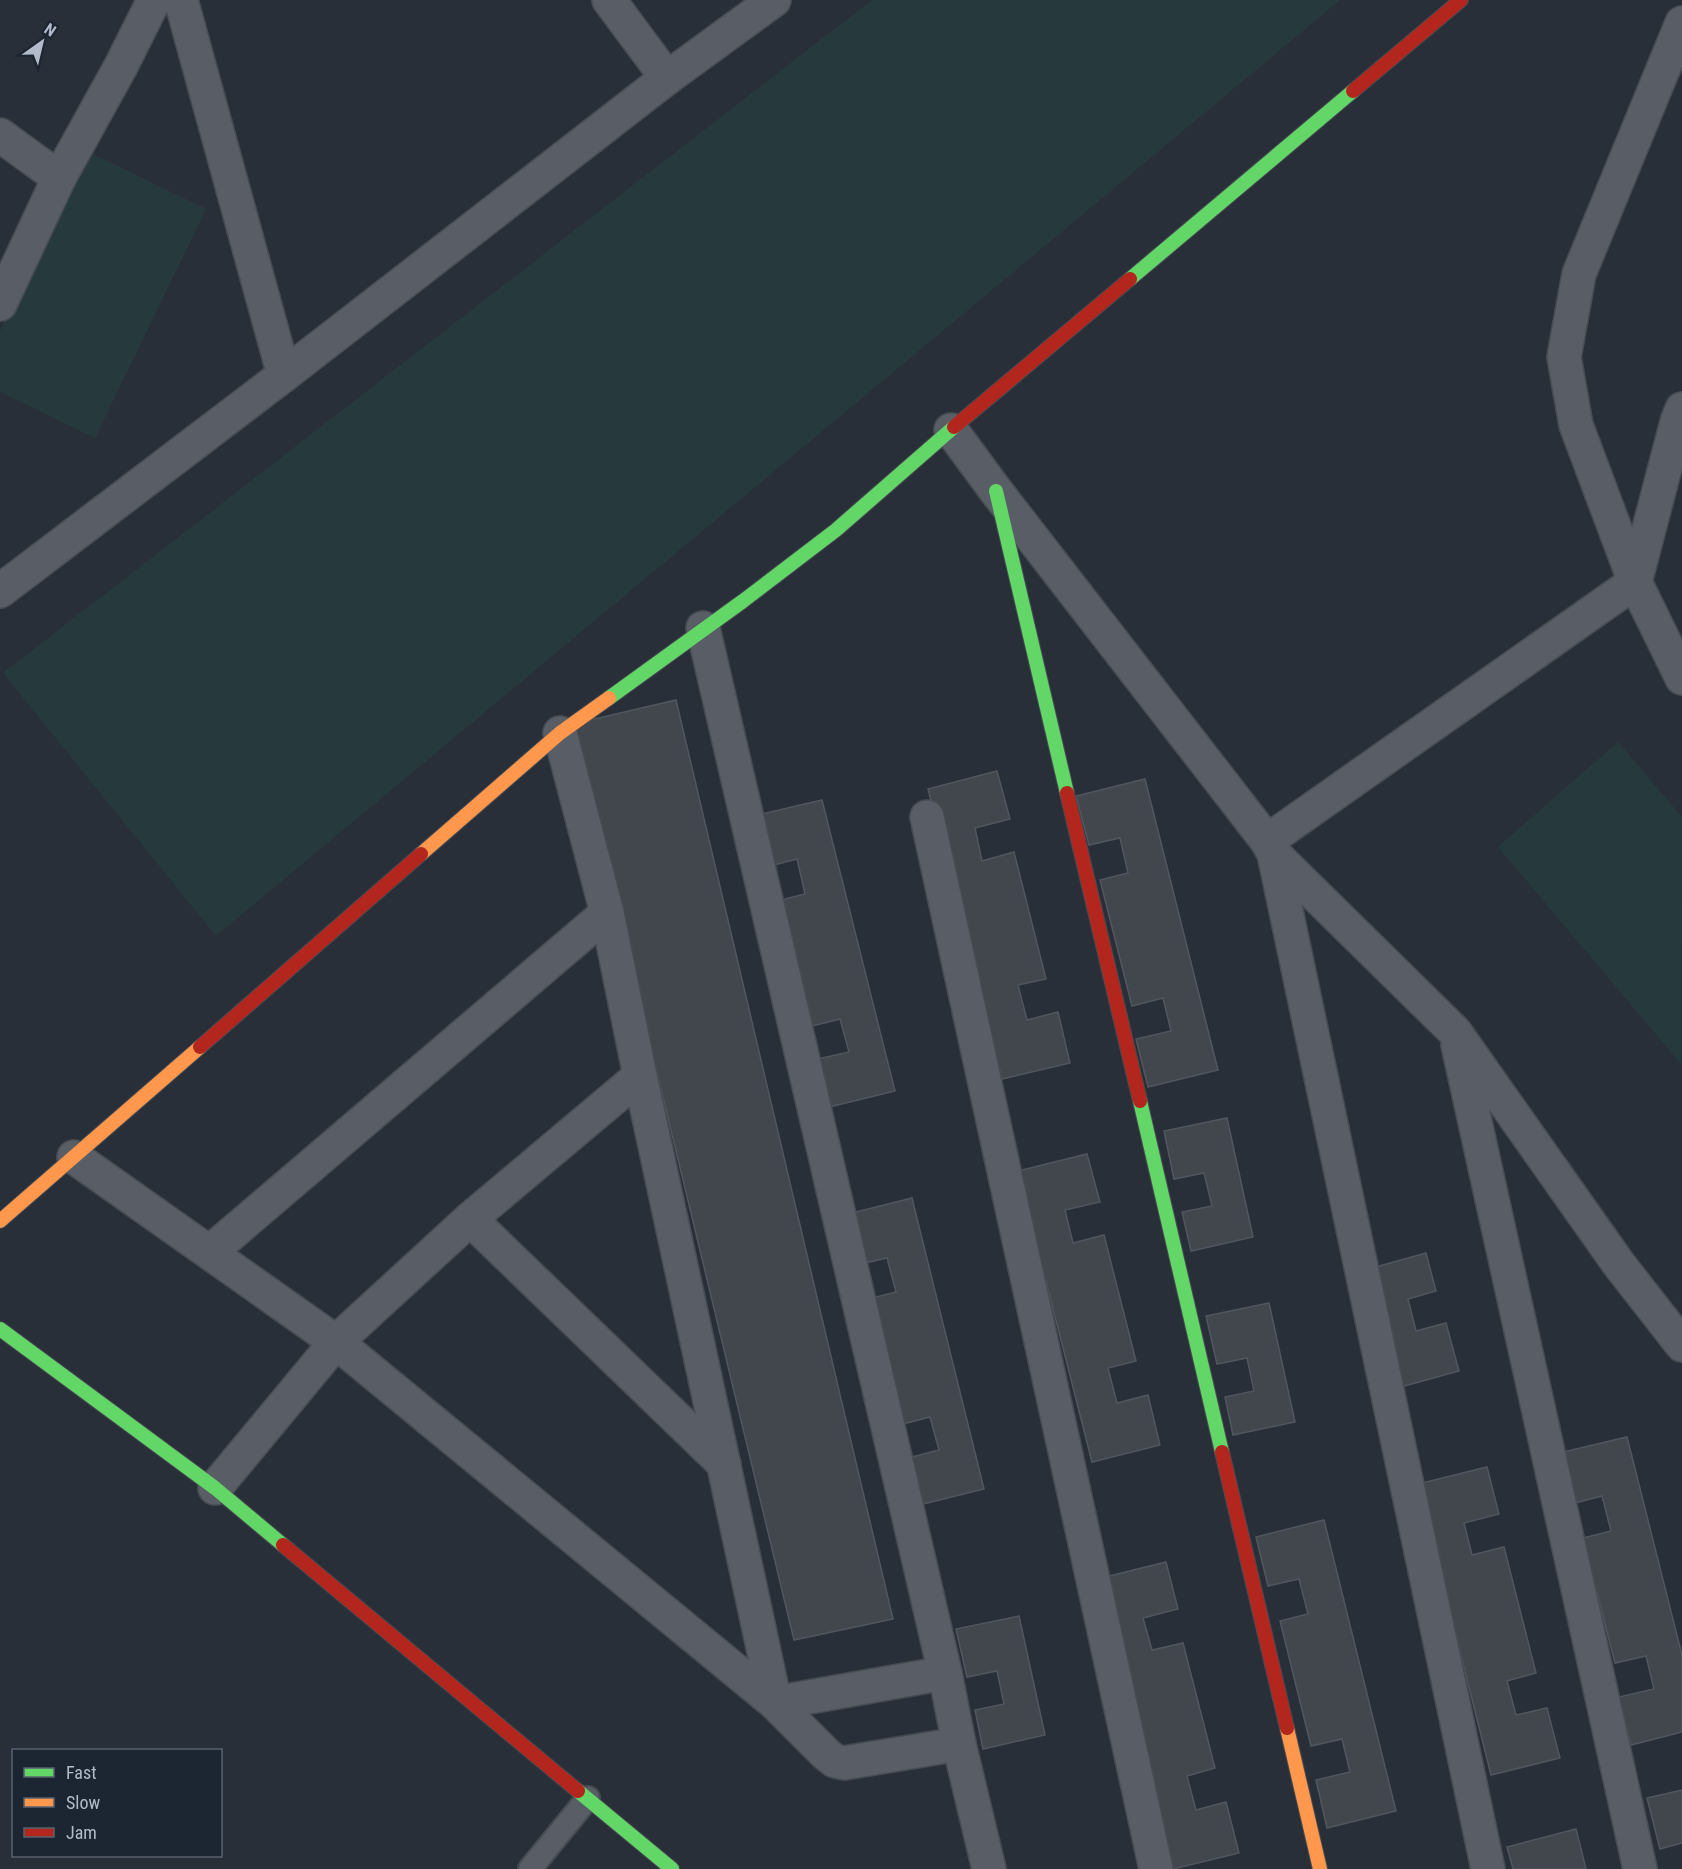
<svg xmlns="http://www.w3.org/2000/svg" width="1682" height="1869" viewBox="0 0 1682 1869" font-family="'Roboto Condensed',sans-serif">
	<rect width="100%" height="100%" fill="#292f38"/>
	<!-- green -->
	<g fill="#263a3e">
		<polygon points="872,0 1340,0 216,936 3,673"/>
		<polygon points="91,153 206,209 95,438 0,392 0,331"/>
		<polygon points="1618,742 1682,817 1681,1064 1498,847"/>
	</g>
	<!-- building -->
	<g fill="#42474e" stroke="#51565f" stroke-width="1.5">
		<polygon points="676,700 893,1619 794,1640 573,724"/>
		<polygon points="997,771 1010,819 975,828 982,861 1014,852 1046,979 1018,985 1027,1020 1058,1012 1070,1063 1002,1079 928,789"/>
		<polygon points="1145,779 1218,1070 1148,1087 1136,1039 1171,1031 1163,998 1132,1006 1100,880 1128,873 1120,838 1089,845 1076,796"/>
		<polygon points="822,800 895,1091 825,1108 813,1060 849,1052 840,1019 808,1027 777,901 805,894 797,859 766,867 753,816"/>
		<polygon points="1227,1118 1253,1237 1191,1251 1182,1212 1212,1206 1204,1173 1174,1179 1164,1131"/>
		<polygon points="1087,1154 1100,1202 1065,1210 1073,1243 1104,1235 1136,1361 1108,1368 1117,1403 1148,1395 1160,1445 1092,1462 1018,1171"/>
		<polygon points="912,1198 984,1489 915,1506 904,1459 939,1450 930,1417 899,1425 868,1299 896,1292 887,1258 856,1265 844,1215"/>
		<polygon points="1426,1253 1436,1291 1408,1299 1416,1331 1446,1323 1459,1371 1397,1388 1365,1270"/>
		<polygon points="1269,1303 1295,1422 1233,1435 1225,1397 1254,1391 1247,1358 1217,1364 1206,1316"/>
		<polygon points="1627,1437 1682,1655 1682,1732 1631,1745 1619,1697 1654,1689 1646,1656 1615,1663 1583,1538 1611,1531 1602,1496 1571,1504 1559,1453"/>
		<polygon points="1487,1467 1499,1514 1464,1523 1472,1555 1504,1547 1536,1673 1507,1681 1516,1715 1547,1708 1560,1758 1491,1775 1418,1484"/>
		<polygon points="1324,1520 1396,1811 1327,1828 1316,1780 1350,1772 1342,1739 1311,1746 1280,1621 1308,1614 1299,1579 1268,1586 1256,1537"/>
		<polygon points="1166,1562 1178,1609 1143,1618 1152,1650 1183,1643 1215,1768 1187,1776 1196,1810 1226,1802 1239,1853 1173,1869 1170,1869 1097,1579"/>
		<polygon points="1019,1616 1045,1735 983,1749 975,1710 1004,1704 997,1671 967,1677 956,1629"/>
		<polygon points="1682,1790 1682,1843 1660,1849 1647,1798"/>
		<polygon points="1576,1829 1586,1869 1513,1869 1507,1847"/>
	</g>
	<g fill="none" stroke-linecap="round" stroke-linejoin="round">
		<!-- lane casing -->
		<g stroke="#474b52" stroke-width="26">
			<polyline id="lane" points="530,1869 588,1798"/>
		</g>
		<!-- street casing -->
		<g stroke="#474b52" stroke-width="36">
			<g id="street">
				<polyline points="181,0 284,375"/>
				<polyline points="609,0 667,78"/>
				<polyline points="1682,23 1579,274 1564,357 1576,425 1635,582 1682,678"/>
				<polyline points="0,135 59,178"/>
				<polyline points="0,304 59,178 121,66 154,0"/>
				<polyline points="951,430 996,491 1267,841 1274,854 1455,1032 1618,1263 1682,1345"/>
				<polyline points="0,591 284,375 667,78 774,0"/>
				<polyline points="703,628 945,1673 959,1744 989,1869"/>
				<polyline points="560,733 607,913 640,1076 775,1703 826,1754 835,1761 844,1763 959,1744"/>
				<polyline points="927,817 1156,1869"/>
				<polyline points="1267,841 1635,582 1677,422 1682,409"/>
				<polyline points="1274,854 1488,1869"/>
				<polyline points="1458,1045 1640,1869"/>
				<polyline points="74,1157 336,1342 775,1703 945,1673"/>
				<polyline points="470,1219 724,1464"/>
				<polyline points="210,1252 607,913"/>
				<polyline points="215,1488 336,1342 470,1219 640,1076"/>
			</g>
		</g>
		<!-- fast casing -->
		<g stroke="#474b52" stroke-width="16">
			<g id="fast">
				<polyline points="1130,279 1353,91"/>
				<polyline points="996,491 1067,793"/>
				<polyline points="609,698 743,601 836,530 954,427"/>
				<polyline points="1140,1101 1222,1452"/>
				<polyline points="0,1329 215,1488 283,1545"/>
				<polyline points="578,1791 672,1869"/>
			</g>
		</g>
		<!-- slow casing -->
		<g stroke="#474b52" stroke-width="16">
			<g id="slow">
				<polyline points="421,854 560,733 609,698"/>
				<polyline points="0,1221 200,1047"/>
				<polyline points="1287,1728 1320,1869"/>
			</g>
		</g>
		<!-- jam casing -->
		<g stroke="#474b52" stroke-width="16">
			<g id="jam">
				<polyline points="1353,91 1461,0"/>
				<polyline points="954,427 1130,279"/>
				<polyline points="1067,793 1140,1101"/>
				<polyline points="200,1047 421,854"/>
				<polyline points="1222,1452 1287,1728"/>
				<polyline points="283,1545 578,1791"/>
			</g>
		</g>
		<!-- lane -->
		<use href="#lane" stroke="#595e66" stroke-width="22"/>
		<!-- street -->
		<use href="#street" stroke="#595e66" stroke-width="33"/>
		<!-- fast -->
		<use href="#fast" stroke="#63d668" stroke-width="14"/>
		<!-- slow -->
		<use href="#slow" stroke="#ff974d" stroke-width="14"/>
		<!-- jam -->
		<use href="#jam" stroke="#b3261e" stroke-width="14"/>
	</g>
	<!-- legend -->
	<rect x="12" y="1749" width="210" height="108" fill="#1c2532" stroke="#58616e" stroke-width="1.5"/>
	<rect x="24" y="1768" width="30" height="9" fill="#63d668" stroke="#58616e" stroke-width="1.5"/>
	<text x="66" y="1779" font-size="18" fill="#b2bbc9">Fast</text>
	<rect x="24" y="1798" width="30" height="9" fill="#ff974d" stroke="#58616e" stroke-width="1.5"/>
	<text x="66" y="1809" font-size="18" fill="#b2bbc9">Slow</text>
	<rect x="24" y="1828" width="30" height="9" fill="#b3261e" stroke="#58616e" stroke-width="1.5"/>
	<text x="66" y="1839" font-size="18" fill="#b2bbc9">Jam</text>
	<!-- north arrow -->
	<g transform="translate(42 42) rotate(34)" stroke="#1c2532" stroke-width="4.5" paint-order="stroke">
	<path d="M0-4.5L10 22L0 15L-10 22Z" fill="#b2bbc9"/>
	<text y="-9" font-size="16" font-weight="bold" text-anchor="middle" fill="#b2bbc9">N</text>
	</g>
</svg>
